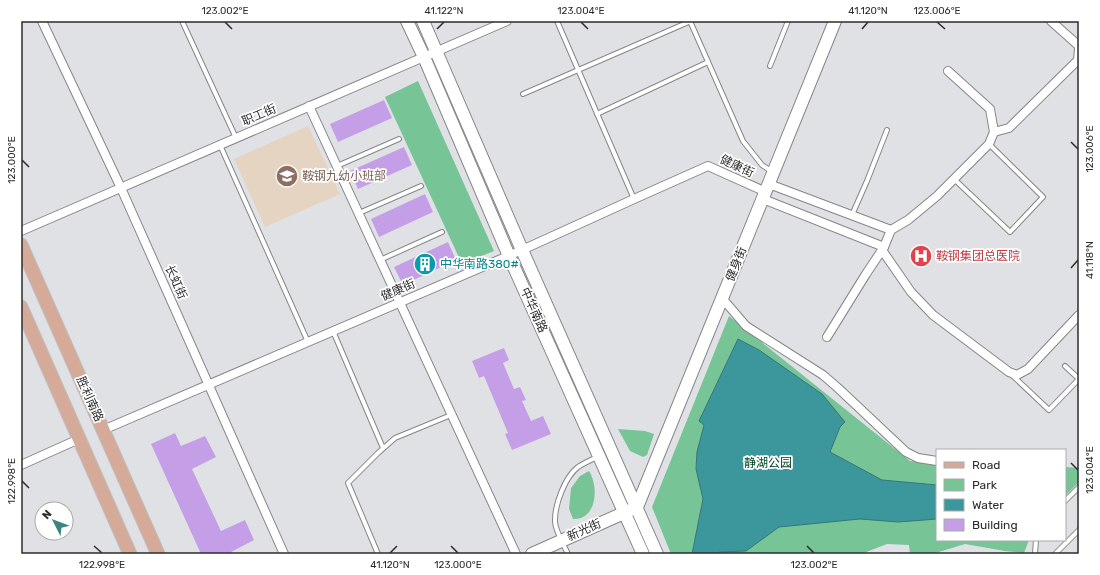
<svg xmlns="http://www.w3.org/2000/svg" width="1100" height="575" viewBox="0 0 1100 575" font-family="Rubik,'Noto Sans SC',sans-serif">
	<rect width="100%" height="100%" fill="#e0e1e4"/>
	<!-- education -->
	<polygon fill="#e6d4c3" points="308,126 340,194 265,227 234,159"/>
	<!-- green -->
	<g fill="#77c496">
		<polygon points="418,81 494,251 462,264 385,97"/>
		<polygon points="729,316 910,461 937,464 937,540 1029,540 1024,553 1005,551 965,544 932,554 910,554 909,545 887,544 861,554 671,554 652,507"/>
		<polygon points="618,429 645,431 654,434 647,455 643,457 630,451"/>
		<polygon points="1065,467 1079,468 1079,482 1065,496"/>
		<path d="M589 471C599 487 597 520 573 519L569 509 571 488 580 476Z"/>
	</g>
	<!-- water -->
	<polygon fill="#3b979b" stroke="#36777a" points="738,339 759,350 822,394 845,422 840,427 830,452 882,480 937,485 937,519 898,522 860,519 779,527 746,551 719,552 717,554 692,554 703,499 696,469 697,452 704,425 699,421"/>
	<!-- building -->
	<g fill="#c49fe7">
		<polygon points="384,100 392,118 338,142 330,124"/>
		<polygon points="404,147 412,165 358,189 350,171"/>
		<polygon points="425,194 433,212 379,237 371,219"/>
		<polygon points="448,242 456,260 403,285 394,267"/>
		<polygon points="504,348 509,360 503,363 514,389 520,387 526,400 522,401 531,421 543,416 551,434 512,450 505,434 508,433 484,376 479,378 472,361"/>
		<polygon points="175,433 181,446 205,436 216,457 192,469 221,531 245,520 254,540 231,552 232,554 201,554 151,444"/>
	</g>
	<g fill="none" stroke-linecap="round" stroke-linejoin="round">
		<!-- lane casing -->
		<g stroke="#858689" stroke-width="6">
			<g id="lane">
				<polyline points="182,21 236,138"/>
				<polyline points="557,21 634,199"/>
				<polyline points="690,21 743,141 762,165 771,171"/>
				<polyline points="770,66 788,21"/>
				<polyline points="523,94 691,21"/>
				<polyline points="597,114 708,62"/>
				<polyline points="220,145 308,342"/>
				<polyline points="337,166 399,139"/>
				<polyline points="954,179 1010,232 1043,197 989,144"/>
				<polyline points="359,213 421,186"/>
				<polyline points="852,215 867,181 887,130"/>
				<polyline points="380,260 442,232"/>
				<polyline points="333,331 383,448"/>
				<polyline points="1065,366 1079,379"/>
				<polyline points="1012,375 1049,410 1079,379"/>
				<polyline points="1065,501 1079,487"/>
				<polyline points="378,554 348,483 378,453 395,438 451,415"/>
				<path d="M568 554C564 545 554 529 555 520 555 504 565 477 578 467 584 463 591 460 597 457"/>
				<polyline points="1035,554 1036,540"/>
				<polyline points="1055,554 1079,530"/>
			</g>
		</g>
		<!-- street casing -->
		<g stroke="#858689" stroke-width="10">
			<g id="street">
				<polyline points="42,21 121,188 284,554"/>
				<polyline points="1051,21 1079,46"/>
				<polyline points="309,106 516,554"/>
				<polyline points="994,132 1009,128 1078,60 1079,49"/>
				<polyline points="769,184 891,230"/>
				<polyline points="763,199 884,247"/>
				<polyline points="21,231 507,21"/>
				<polyline points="882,250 911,292 933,315 1009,372 1017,375 1028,369 1079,315"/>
				<polyline points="722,298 746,326 823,375 838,388 906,452 918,458 937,461"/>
				<polyline points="827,337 866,274 884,247 891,230 908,220 937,196 989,144 994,132 990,109 948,71"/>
				<polyline points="103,430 522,250 634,199 708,166 766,192"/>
				<polyline points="21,465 79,439"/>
			</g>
		</g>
		<!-- secondary casing -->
		<g stroke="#858689" stroke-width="14">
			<g id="secondary">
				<polyline points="407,21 424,57 509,256 643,554"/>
				<polyline points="423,21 522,250 657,554"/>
				<polyline points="532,554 637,507 835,21"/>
			</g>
		</g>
		<!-- primary casing -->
		<g stroke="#bfc0c0" stroke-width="15">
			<g id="primary">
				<polyline points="21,245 158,554"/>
				<polyline points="21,307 130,554"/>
			</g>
		</g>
		<!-- lane -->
		<use href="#lane" stroke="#fff" stroke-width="4"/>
		<!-- street -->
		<use href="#street" stroke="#fff" stroke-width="8"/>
		<!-- secondary -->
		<use href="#secondary" stroke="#fff" stroke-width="12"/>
		<!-- primary -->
		<use href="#primary" stroke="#d5aa98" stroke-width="13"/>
	</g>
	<!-- ticks -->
	<path fill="none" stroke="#2b2c2d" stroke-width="1.5" d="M225 22 232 29M581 22 588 29M937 22 945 29M437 29 444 22M862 29 868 22M1071 142 1078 149M22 160 29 167M1071 268 1078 260M1071 463 1078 470M22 481 29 488M94 546 102 553M451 546 458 553M807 546 814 553M390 553 397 546"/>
	<!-- icons -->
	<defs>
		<g id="school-disc" transform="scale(1.15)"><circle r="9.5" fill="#8d6e63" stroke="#fff"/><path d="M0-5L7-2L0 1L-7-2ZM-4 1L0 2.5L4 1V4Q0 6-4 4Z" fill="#fff"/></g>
		<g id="hospital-disc" transform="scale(1.15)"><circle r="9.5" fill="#e0444e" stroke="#fff"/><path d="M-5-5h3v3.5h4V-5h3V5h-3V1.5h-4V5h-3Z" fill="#fff"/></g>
		<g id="building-disc" transform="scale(1.15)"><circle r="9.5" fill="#0f9aa8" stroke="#fff"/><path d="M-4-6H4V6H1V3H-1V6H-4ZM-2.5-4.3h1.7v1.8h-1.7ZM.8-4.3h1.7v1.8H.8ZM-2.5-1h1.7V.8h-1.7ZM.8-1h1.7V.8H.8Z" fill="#fff"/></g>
	</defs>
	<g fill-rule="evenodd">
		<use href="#school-disc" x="287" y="176"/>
		<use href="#hospital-disc" x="921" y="256"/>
		<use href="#building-disc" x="425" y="264"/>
	</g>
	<g text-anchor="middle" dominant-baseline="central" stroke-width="3.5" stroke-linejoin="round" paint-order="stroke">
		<!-- street labels -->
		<g font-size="12" fill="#2b2c2d" stroke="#fff">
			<text transform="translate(259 115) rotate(-23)">职工街</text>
			<text transform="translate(737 166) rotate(25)">健康街</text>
			<text transform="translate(736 264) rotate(-68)">健身街</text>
			<text transform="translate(176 282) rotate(66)">长虹街</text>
			<text transform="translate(398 290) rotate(-23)">健康街</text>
			<text transform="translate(534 310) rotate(66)">中华南路</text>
			<text transform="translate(90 399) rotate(66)">胜利南路</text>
			<text transform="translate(584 530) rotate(-24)">新光街</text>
		</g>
		<!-- education labels -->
		<g font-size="12" fill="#785e54" stroke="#fff" text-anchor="start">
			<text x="302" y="176">鞍钢九幼小班部</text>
		</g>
		<!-- health labels -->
		<g font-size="12" fill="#be3a42" stroke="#fff" text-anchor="start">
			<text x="936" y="256">鞍钢集团总医院</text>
		</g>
		<!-- culture labels -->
		<g font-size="12" fill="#0d838f" stroke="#fff" text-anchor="start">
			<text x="440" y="264">中华南路380#</text>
		</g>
		<!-- park labels -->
		<g font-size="12" fill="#004325" stroke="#fff">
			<text x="768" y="463">静湖公园</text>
		</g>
	</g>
	<!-- border -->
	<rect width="1100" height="575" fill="none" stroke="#ffffff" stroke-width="44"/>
	<!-- legend -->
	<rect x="936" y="449" width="130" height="92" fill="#ffffff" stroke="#aaabab"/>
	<rect x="944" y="462" width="20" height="6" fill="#d5aa98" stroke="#aaabab"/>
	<text x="972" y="469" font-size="12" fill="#2b2c2d">Road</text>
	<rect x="944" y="479" width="20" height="12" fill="#77c496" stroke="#aaabab"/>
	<text x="972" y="489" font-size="12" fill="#2b2c2d">Park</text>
	<rect x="944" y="499" width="20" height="12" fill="#3b979b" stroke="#aaabab"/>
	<text x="972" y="509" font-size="12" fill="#2b2c2d">Water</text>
	<rect x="944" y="519" width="20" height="12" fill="#c49fe7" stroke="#aaabab"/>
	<text x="972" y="529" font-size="12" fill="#2b2c2d">Building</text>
	<!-- north arrow -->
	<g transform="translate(54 521) rotate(312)"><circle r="19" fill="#ffffff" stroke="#aaabab"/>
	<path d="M0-3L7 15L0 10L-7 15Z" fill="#3c8484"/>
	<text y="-6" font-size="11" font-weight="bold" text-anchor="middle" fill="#2b2c2d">N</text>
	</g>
	<rect x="22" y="22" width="1056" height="531" fill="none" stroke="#2b2c2d" stroke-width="1.5"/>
	<g font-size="10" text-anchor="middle" fill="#2b2c2d">
		<text x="225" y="14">123.002°E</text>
		<text x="444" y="14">41.122°N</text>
		<text x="581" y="14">123.004°E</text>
		<text x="868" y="14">41.120°N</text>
		<text x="937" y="14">123.006°E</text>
		<text transform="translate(1089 149) rotate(-90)" y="4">123.006°E</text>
		<text transform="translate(11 160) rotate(-90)" y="4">123.000°E</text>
		<text transform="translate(1089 260) rotate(-90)" y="4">41.118°N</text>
		<text transform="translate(1089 470) rotate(-90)" y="4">123.004°E</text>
		<text transform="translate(11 481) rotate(-90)" y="4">122.998°E</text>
		<text x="102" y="568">122.998°E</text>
		<text x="390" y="568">41.120°N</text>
		<text x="458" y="568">123.000°E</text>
		<text x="814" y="568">123.002°E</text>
	</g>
</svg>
